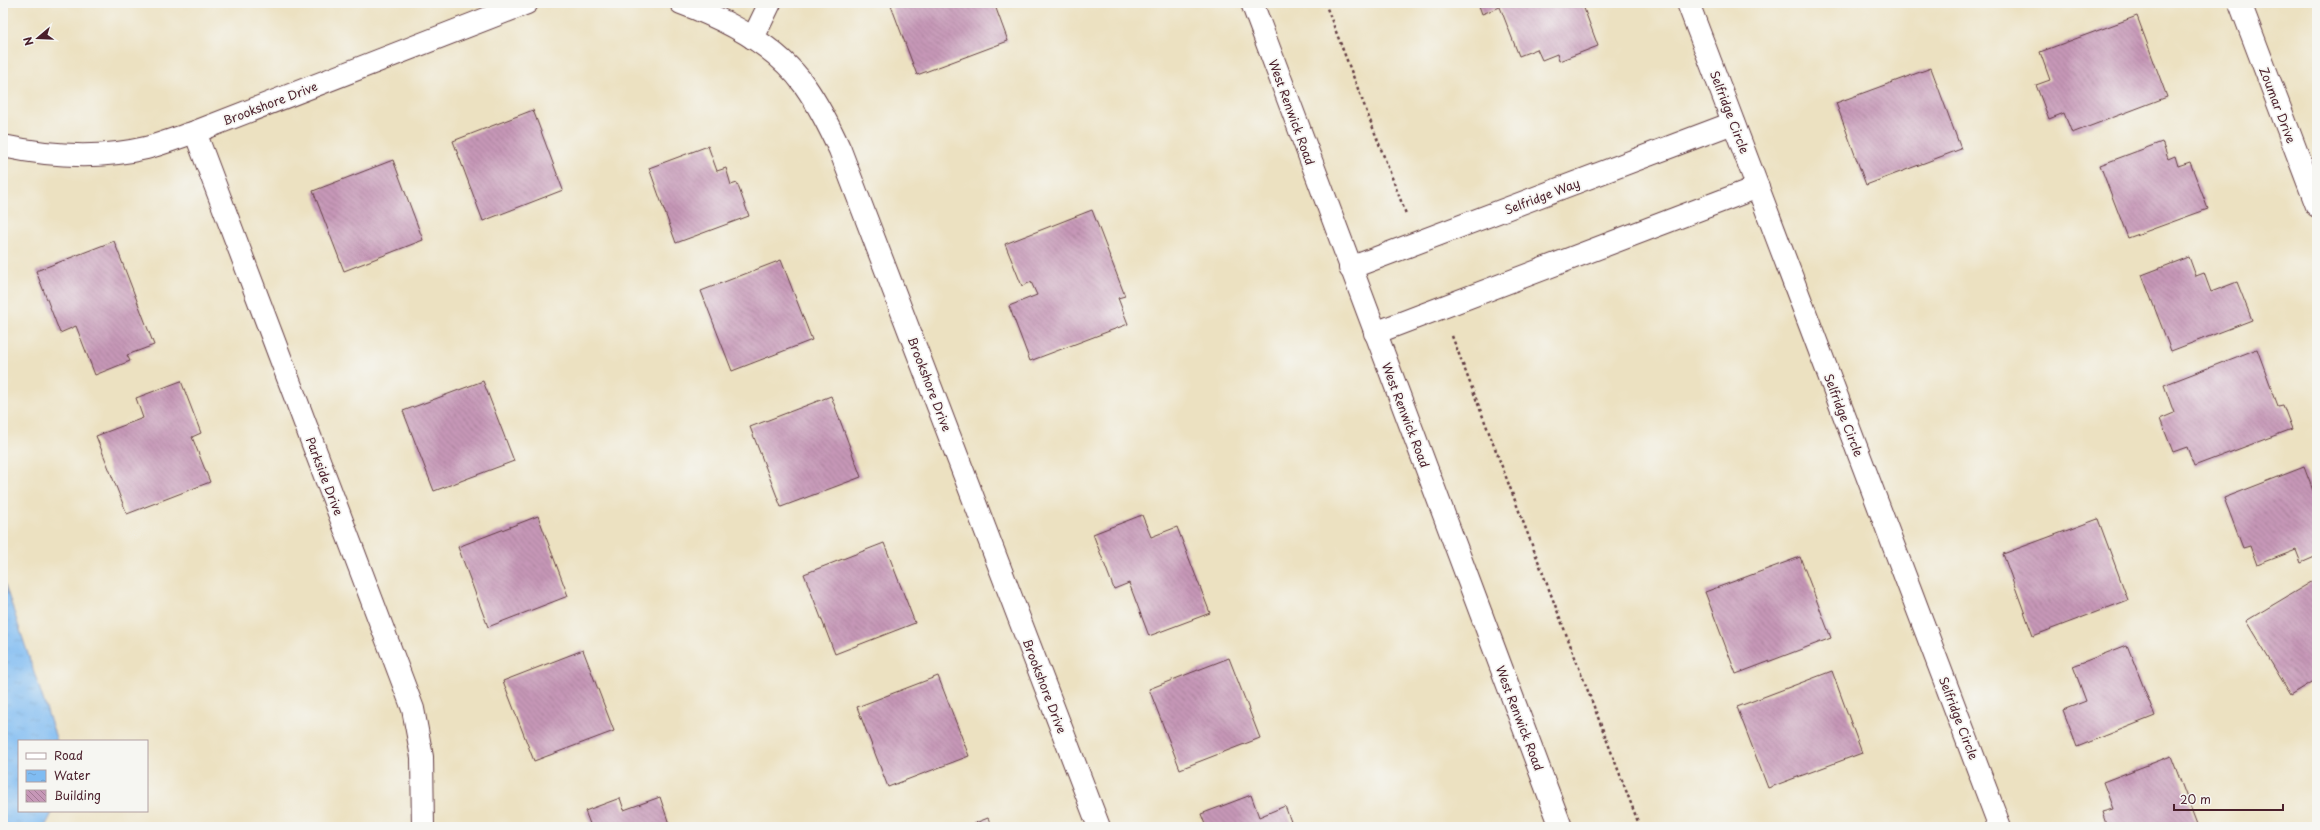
<svg xmlns="http://www.w3.org/2000/svg" width="2320" height="830" viewBox="0 0 2320 830" font-family="'Playpen Sans',sans-serif">
	<defs>
		<pattern id="water-ripples" width="26" height="14" patternUnits="userSpaceOnUse"><rect width="26" height="14" fill="#80bcf2"/><path d="M2 4q2-2 4 0t4 0M15 11q2-2 4 0t4 0" fill="none" stroke="#70a1d0"/></pattern>
		<pattern id="building-back-hatch" width="6" height="6" patternUnits="userSpaceOnUse"><rect width="6" height="6" fill="#c697b7"/><path d="M-1 5l2 2M0 0l6 6M5-1l2 2" fill="none" stroke="#a37b95"/></pattern>
	</defs>
	<rect width="100%" height="100%" fill="#f6f6f2"/>
	<filter id="ink" filterUnits="userSpaceOnUse"><feTurbulence type="fractalNoise" baseFrequency=".025" numOctaves="2"/><feDisplacementMap in="SourceGraphic" scale="8" xChannelSelector="R" yChannelSelector="G"/><feConvolveMatrix kernelMatrix="1 2 1 2 8 2 1 2 1" color-interpolation-filters="sRGB"/></filter>
	<filter id="wash" filterUnits="userSpaceOnUse"><feTurbulence type="fractalNoise" baseFrequency=".012" numOctaves="4" result="noise"/><feDisplacementMap in="SourceGraphic" scale="16" xChannelSelector="R" yChannelSelector="G"/><feGaussianBlur stdDeviation="0.9" result="paint"/><feColorMatrix in="noise" values="0 0 0 0 0 0 0 0 0 0 0 0 0 0 0 0 0 1.4 0 .05"/><feComposite in="paint" operator="in"/></filter>
	<g filter="url(#wash)">
		<rect width="100%" height="100%" fill="#ece1c1"/>
		<!-- water -->
		<polygon fill="url(#water-ripples)" stroke="#656e8e" points="3,579 57,741 19,741 19,811 53,811 45,827 3,827"/>
		<g id="blocks">
			<!-- building -->
			<g fill="url(#building-back-hatch)">
				<polygon points="890,3 994,3 1008,41 917,75"/>
				<polygon points="1478,3 1582,3 1598,46 1559,61 1557,54 1542,60 1537,49 1519,56 1500,7 1482,14"/>
				<polygon points="2137,16 2167,97 2072,133 2064,113 2049,119 2036,85 2050,80 2040,52"/>
				<polygon points="1931,68 1961,149 1866,185 1836,103"/>
				<polygon points="533,110 563,190 483,221 453,141"/>
				<polygon points="2162,142 2168,159 2175,156 2178,166 2190,162 2208,209 2128,238 2100,165"/>
				<polygon points="708,146 717,171 726,168 731,185 737,183 749,216 676,243 649,168"/>
				<polygon points="393,160 423,240 344,271 313,191"/>
				<polygon points="1092,210 1125,296 1118,298 1128,324 1030,361 1009,306 1037,295 1031,282 1022,286 1005,244"/>
				<polygon points="114,241 154,345 127,355 130,361 95,375 76,326 60,333 36,271"/>
				<polygon points="2189,257 2196,276 2204,273 2211,292 2237,282 2252,320 2171,351 2142,275"/>
				<polygon points="781,260 812,340 732,371 701,291"/>
				<polygon points="2257,349 2278,406 2283,405 2292,429 2194,466 2187,447 2173,452 2160,419 2174,413 2164,385"/>
				<polygon points="181,381 201,433 192,437 210,482 127,514 96,436 143,418 136,398"/>
				<polygon points="483,381 514,461 434,491 403,411"/>
				<polygon points="831,396 861,477 781,507 750,427"/>
				<polygon points="2304,467 2317,501 2317,556 2301,563 2296,550 2257,565 2250,546 2243,548 2224,498"/>
				<polygon points="1142,515 1151,537 1177,527 1210,613 1149,636 1129,583 1114,589 1093,534"/>
				<polygon points="538,516 568,596 488,627 458,547"/>
				<polygon points="2098,519 2128,600 2033,636 2003,554"/>
				<polygon points="884,543 915,623 835,654 804,574"/>
				<polygon points="1800,557 1831,638 1736,674 1705,592"/>
				<polygon points="2313,581 2317,588 2317,679 2291,695 2246,621"/>
				<polygon points="2127,645 2155,716 2077,747 2063,710 2086,701 2073,666"/>
				<polygon points="583,650 614,731 534,761 503,681"/>
				<polygon points="1229,658 1260,738 1180,769 1149,689"/>
				<polygon points="1832,671 1862,753 1768,788 1737,707"/>
				<polygon points="938,676 969,756 888,787 857,707"/>
				<polygon points="2171,756 2198,827 2107,827 2102,812 2113,809 2103,782"/>
				<polygon points="1251,795 1259,817 1285,806 1293,827 1206,827 1201,814"/>
				<polygon points="660,797 670,827 583,827 590,824 585,811 620,798 624,810"/>
				<polygon points="988,818 992,827 965,827"/>
			</g>
		</g>
	</g>
	<g filter="url(#ink)">
		<use href="#blocks" fill-opacity="0" stroke="#623c42" stroke-width="1"/>
		<g fill="none" stroke-linecap="round" stroke-linejoin="round">
			<!-- minor casing -->
			<g stroke="#623c42" stroke-width="24">
				<g id="minor">
					<path d="M681 3C727 20 776 45 805 86 819 106 830 128 840 150L1099 827"/>
					<polyline points="1252,3 1561,827"/>
					<polyline points="1688,3 2000,827"/>
					<polyline points="2240,3 2317,206"/>
					<polyline points="753,38 770,3"/>
					<polyline points="195,132 413,709 422,757 423,827"/>
					<path d="M3 146C49 156 100 159 146 148 162 144 179 137 195 132L527 3"/>
					<polyline points="1350,268 1733,123"/>
					<polyline points="1375,333 1758,187"/>
				</g>
			</g>
			<!-- path -->
			<g stroke="#623c42" stroke-width="2.5" stroke-dasharray="3 3" stroke-linecap="butt">
				<polyline points="1325,3 1406,214"/>
				<polyline points="1452,336 1640,827"/>
			</g>
			<!-- minor -->
			<use href="#minor" stroke="#fff" stroke-width="22"/>
		</g>
	</g>
	<g text-anchor="middle" dominant-baseline="central" stroke-width="3.5" stroke-linejoin="round" paint-order="stroke">
		<!-- street labels -->
		<g font-size="12" fill="#4a1f2b" stroke="#f6f6f2">
			<text transform="translate(270 103) rotate(-21)">Brookshore Drive</text>
			<text transform="translate(2278 105) rotate(69)">Zoumar Drive</text>
			<text transform="translate(1292 112) rotate(70)">West Renwick Road</text>
			<text transform="translate(1730 112) rotate(69)">Selfridge Circle</text>
			<text transform="translate(1542 196) rotate(-21)">Selfridge Way</text>
			<text transform="translate(930 384) rotate(69)">Brookshore Drive</text>
			<text transform="translate(1406 415) rotate(69)">West Renwick Road</text>
			<text transform="translate(1844 415) rotate(69)">Selfridge Circle</text>
			<text transform="translate(325 476) rotate(69)">Parkside Drive</text>
			<text transform="translate(1045 686) rotate(69)">Brookshore Drive</text>
			<text transform="translate(1520 718) rotate(69)">West Renwick Road</text>
			<text transform="translate(1959 718) rotate(69)">Selfridge Circle</text>
		</g>
	</g>
	<!-- margin -->
	<rect width="2320" height="830" fill="none" stroke="#f6f6f2" stroke-width="16"/>
	<!-- legend -->
	<rect x="18" y="740" width="130" height="72" fill="#f6f6f2" stroke="#b1a0a2"/>
	<rect x="26" y="753" width="20" height="6" fill="#ffffff" stroke="#b1a0a2"/>
	<text x="54" y="760" font-size="12" fill="#4a1f2b">Road</text>
	<rect x="26" y="770" width="20" height="12" fill="url(#water-ripples)" stroke="#b1a0a2"/>
	<text x="54" y="780" font-size="12" fill="#4a1f2b">Water</text>
	<rect x="26" y="790" width="20" height="12" fill="url(#building-back-hatch)" stroke="#b1a0a2"/>
	<text x="54" y="800" font-size="12" fill="#4a1f2b">Building</text>
	<!-- north arrow -->
	<g transform="translate(38 38) rotate(251)" stroke="#f6f6f2" stroke-width="3" paint-order="stroke">
	<path d="M0-3L7 15L0 10L-7 15Z" fill="#4a1f2b"/>
	<text y="-6" font-size="11" font-weight="bold" text-anchor="middle" fill="#4a1f2b">N</text>
	</g>
	<!-- scale -->
	<path d="M2174 804v6h109v-6" fill="none" stroke="#4a1f2b" stroke-width="2"/>
	<text x="2180" y="804" font-size="12" fill="#4a1f2b" stroke="#f6f6f2" stroke-width="3" paint-order="stroke">20 m</text>
</svg>
